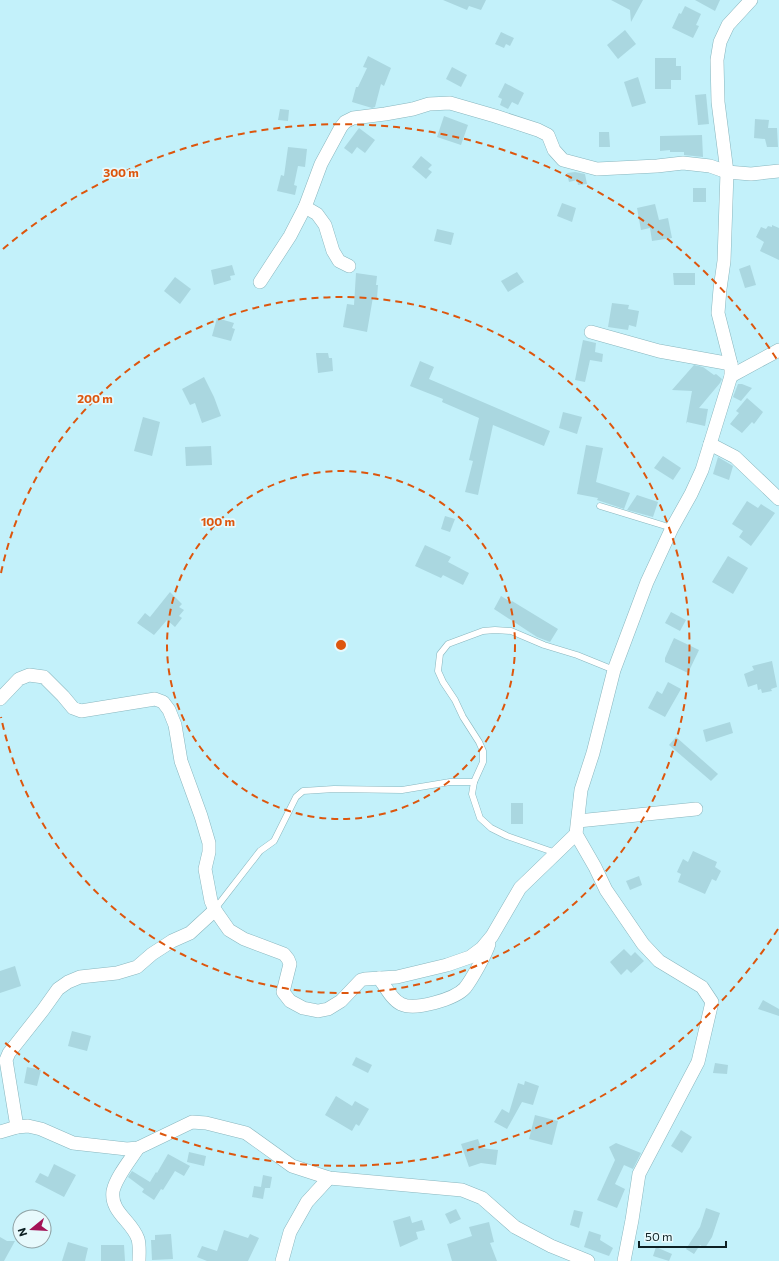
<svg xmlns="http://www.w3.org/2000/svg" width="779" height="1261" viewBox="0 0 779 1261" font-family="Commissioner,sans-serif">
	<rect width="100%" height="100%" fill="#c3f1fa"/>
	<!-- building -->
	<g fill="#aad7e0">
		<polygon points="443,0 486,0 481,10 469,6 467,10"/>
		<polygon points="611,0 643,0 631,22 630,10"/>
		<polygon points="695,0 720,0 715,11"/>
		<polygon points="685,6 701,14 696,25 699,26 693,38 672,28 679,13 681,14"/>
		<polygon points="625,30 636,44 618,59 607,45"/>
		<polygon points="501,32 514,38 510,46 506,44 504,48 495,44"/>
		<polygon points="368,56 391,68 384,86 381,84 375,107 372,108 352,102 356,87 358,87 367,68 363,67"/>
		<polygon points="655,58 676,58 676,66 681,66 681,80 671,80 671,89 655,89"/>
		<polygon points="452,67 467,75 461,87 446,79"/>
		<polygon points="638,77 646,103 632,107 624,82"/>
		<polygon points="505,83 524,93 518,105 512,102 508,109 500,105 502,99 498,97"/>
		<polygon points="706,94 709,124 698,125 695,95"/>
		<polygon points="280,109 289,110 288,121 278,120"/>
		<polygon points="444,116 468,125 461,145 437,137"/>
		<polygon points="755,119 769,120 768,128 777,128 778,147 767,147 765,139 754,138"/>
		<polygon points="359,128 375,140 365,153 357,147 352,154 344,148"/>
		<polygon points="599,132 609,132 610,147 599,147"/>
		<polygon points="702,135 703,157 684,155 684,152 670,152 670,150 660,151 660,136"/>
		<polygon points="288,147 307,149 305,167 298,166 294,185 297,186 295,195 277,191 281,175 284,176"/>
		<polygon points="421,156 432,165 428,169 432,172 426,179 412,167"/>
		<polygon points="575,172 585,174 587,184 578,185 577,180 569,182 567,173"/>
		<rect x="693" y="188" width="13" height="14"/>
		<polygon points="562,203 576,208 572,222 557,216"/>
		<polygon points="655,204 659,220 668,218 672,238 652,241 650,228 641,230 637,208"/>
		<polygon points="772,225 779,228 779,260 760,251 764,242 756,237 761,227 766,229 768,226 772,227"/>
		<polygon points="437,229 454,233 451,245 434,241"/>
		<polygon points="232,265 235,275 230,276 231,280 214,285 211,270"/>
		<polygon points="750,265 756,285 745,288 739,269"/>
		<polygon points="517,272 524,282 508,292 501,281"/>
		<polygon points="356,273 377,276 376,285 378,285 377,298 373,297 367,332 343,327 347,304 354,305"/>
		<polygon points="673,273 695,273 695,285 674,285"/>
		<polygon points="175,277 191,289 180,304 164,291"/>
		<polygon points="612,303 629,305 628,309 639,311 636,327 629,325 628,330 608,327"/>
		<polygon points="217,318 234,323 232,328 235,329 231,341 212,336"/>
		<polygon points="583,340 596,343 595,352 603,354 602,362 590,360 585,382 575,380"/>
		<polygon points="316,353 328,353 329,358 332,358 333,371 318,373"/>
		<polygon points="420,361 434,367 429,379 550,431 544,446 493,425 478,495 465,492 473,461 469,460 479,418 442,402 443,399 410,386"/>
		<polygon points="694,365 703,367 714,375 716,374 722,379 720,383 699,408 708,409 705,426 687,422 686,424 692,391 672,390"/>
		<polygon points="204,377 214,397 221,416 202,423 195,403 190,405 182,389"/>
		<polygon points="738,384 742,384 752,388 741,401 733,397"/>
		<polygon points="747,398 763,412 754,424 752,422 742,433 730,424 739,413 736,411"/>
		<polygon points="563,412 582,417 577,434 559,428"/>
		<polygon points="143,417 160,422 152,456 134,451"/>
		<polygon points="586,445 603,448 596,482 630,493 624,509 597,500 598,498 577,494"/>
		<polygon points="211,446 212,465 186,466 185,447"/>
		<polygon points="663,456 681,468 673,480 654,468"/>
		<polygon points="718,457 733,466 729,480 713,474"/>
		<polygon points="637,495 658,502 653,517 627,510"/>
		<polygon points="747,501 758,508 761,504 775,513 751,546 739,537 743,531 732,524"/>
		<polygon points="445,516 455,519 450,532 441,529"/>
		<polygon points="425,545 451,557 448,562 469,573 463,585 443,575 441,578 415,566"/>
		<polygon points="728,556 748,568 733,594 712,582"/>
		<polygon points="170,592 182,604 179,607 184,610 179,616 182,618 175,627 167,620 154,635 137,623 145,613 150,617"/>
		<polygon points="501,596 511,602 512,601 558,629 550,642 537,637 494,609"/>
		<polygon points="671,612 686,620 680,631 665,623"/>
		<polygon points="674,638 699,650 688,673 665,662 665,658"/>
		<polygon points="772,661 777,687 771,689 772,691 762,693 761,689 758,690 757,684 748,687 744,674 754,670 752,666"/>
		<polygon points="668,682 681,689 665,717 648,708 657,691 662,694"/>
		<polygon points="730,722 733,733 706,742 703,730"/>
		<polygon points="676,737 718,774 711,781 669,745"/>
		<rect x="511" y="803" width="12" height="21"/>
		<polygon points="693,851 717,862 715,867 721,871 716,881 712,879 705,894 678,882 681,874 677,872 683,859 688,862"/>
		<polygon points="639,876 642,885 630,890 626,881"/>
		<polygon points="624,949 631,956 635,952 644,961 631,973 627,969 621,975 610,962"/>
		<polygon points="15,966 21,986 0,993 0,971"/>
		<polygon points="763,1000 779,1009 779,1016 758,1009"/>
		<polygon points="72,1031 91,1036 87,1051 68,1046"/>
		<polygon points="356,1057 372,1065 368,1073 352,1065"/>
		<polygon points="715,1063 728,1065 727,1074 713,1073"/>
		<polygon points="27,1067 41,1070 37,1086 24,1083"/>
		<polygon points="525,1081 539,1086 533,1105 522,1102 507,1129 494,1122 502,1109 509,1113 518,1083 524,1085"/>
		<polygon points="336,1096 352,1106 355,1101 369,1109 359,1126 356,1124 352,1131 325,1115"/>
		<polygon points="535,1115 558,1121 552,1145 529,1139"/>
		<polygon points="681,1130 692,1137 682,1153 671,1146"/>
		<polygon points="478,1139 481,1148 498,1150 496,1165 481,1163 469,1167 461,1144"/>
		<polygon points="616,1143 641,1153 633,1169 624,1165 615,1184 625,1189 617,1208 597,1200 615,1160 609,1147"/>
		<polygon points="189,1152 206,1156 204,1166 187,1162"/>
		<polygon points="168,1154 190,1166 184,1176 175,1171 163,1190 161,1189 154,1200 142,1192 144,1189 128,1177 132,1171 150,1182 156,1172 157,1173"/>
		<polygon points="54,1164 76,1175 64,1197 35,1182 40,1173 48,1177"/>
		<polygon points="263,1175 272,1177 270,1188 265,1188 263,1199 252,1197 254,1186 261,1187"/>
		<polygon points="706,1208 720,1213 712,1237 705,1248 700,1245 694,1254 686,1249 700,1227"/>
		<polygon points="456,1209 461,1219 450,1224 445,1214"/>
		<polygon points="574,1210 583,1212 579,1228 570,1225"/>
		<polygon points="410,1216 412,1223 422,1220 425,1230 416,1232 418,1239 400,1247 393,1221"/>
		<polygon points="489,1222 494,1242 490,1243 497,1261 452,1261 447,1244 472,1236 469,1227"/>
		<polygon points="224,1230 248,1238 250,1234 259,1238 248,1261 207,1261 197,1257 202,1246 217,1251"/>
		<polygon points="589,1231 601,1235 600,1240 613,1248 609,1256 584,1247"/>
		<polygon points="171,1234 173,1259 152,1260 151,1240 155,1240 155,1235"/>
		<polygon points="0,1237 7,1241 15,1241 4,1261 0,1261"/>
		<polygon points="68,1242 88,1248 85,1261 62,1261"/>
		<polygon points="101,1245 124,1245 125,1261 101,1261"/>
		<polygon points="656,1247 672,1254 669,1261 653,1256"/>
	</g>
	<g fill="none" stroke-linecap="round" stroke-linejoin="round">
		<!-- service casing -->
		<g stroke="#89b6be" stroke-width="7">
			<g id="service">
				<polyline points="600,506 672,528"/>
				<polyline points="556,853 507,836 491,828 480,818 472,794 474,782 483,762 483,751 479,742 463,717 455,700 443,682 438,671 440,654 448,644 483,631 495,630 511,631 544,645 577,655 614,670"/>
				<polyline points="215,909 260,851 274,841 296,797 303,791 334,789 402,790 450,782 474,782"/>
			</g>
		</g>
		<!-- minor casing -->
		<g stroke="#89b6be" stroke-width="14">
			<g id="minor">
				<polyline points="305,207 317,214 325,225 333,251 339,261 349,266"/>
				<polyline points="260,282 290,236 305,207 321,164 341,127 345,122 353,118 385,114 413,109 429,104 450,103 495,116 538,130 548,135 554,150 563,160 597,169 657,166 683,163 710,166 727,172 751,174 779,171"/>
				<polyline points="591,332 659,351 731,364"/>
				<polyline points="731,376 779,350"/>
				<polyline points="710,444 735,457 779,499"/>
				<polyline points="0,699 19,679 29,675 44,677 63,696 73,708 81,711 155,699 163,702 169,710 175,725 181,761 201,816 209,843 209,852 205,869 211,901 215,910 229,930 244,939 284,954 288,959 290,964 283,992 290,1001 303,1008 318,1011 328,1009 341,1001 361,980 365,979 397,977 447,965 470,957 482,948 492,936 520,888 576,834"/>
				<polyline points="578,821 696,809"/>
				<path d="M379 978C385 986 392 1000 401 1004 415 1011 455 999 465 988 472 979 486 954 489 944"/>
				<polyline points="17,1127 6,1060 9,1053 43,1010 58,989 68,982 80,977 117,973 137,967 152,954 172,941 190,933 215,910"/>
				<polyline points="0,1132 17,1127 28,1126 41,1129 73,1143 127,1149 138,1148 192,1122 206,1123 246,1133 292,1166 329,1178 462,1190 482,1198 515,1227 551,1246 588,1261"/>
				<path d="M138 1148C131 1159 116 1177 113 1191 110 1212 132 1221 138 1239 140 1246 139 1254 139 1261"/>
				<polyline points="282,1261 290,1232 307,1202 329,1178"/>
				<polyline points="624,1261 632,1220 639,1174 698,1062 712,1002 702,987 659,961 643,944 606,890 595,867 576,834 581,790 593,753 614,670 647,582 672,528 691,494 702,470 731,376 731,364 718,313 720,289 724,261 727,172 718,102 717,60 720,42 728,25 751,0"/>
			</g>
		</g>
		<!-- service -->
		<use href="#service" stroke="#fff" stroke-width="6"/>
		<!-- minor -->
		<use href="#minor" stroke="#fff" stroke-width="13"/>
	</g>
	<!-- distance rings -->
	<g fill="none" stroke="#dd560d" stroke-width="2" stroke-dasharray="7 5">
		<circle cx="341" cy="645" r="174"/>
		<path d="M1 573A348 348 0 1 1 1 717"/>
		<path d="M778 929A521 521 0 0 1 3 1041M3 249A521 521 0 0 1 778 361"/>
	</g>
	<circle cx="341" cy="645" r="6" fill="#dd560d" stroke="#e7f9fc" stroke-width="2"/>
	<g font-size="12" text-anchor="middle" font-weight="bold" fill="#dd560d" stroke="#e7f9fc" stroke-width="3.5" stroke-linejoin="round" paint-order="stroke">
		<text x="121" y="177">300 m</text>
		<text x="95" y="403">200 m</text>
		<text x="218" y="526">100 m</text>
	</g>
	<!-- north arrow -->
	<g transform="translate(32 1229) rotate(252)"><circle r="19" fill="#e7f9fc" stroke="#90a2a5"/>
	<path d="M0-3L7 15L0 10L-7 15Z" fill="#a31256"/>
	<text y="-6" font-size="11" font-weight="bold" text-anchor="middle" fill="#0e2023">N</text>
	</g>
	<!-- scale -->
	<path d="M639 1241v6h87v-6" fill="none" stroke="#0e2023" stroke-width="2"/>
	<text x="645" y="1241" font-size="12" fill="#0e2023" stroke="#e7f9fc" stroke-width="3" paint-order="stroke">50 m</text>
</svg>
